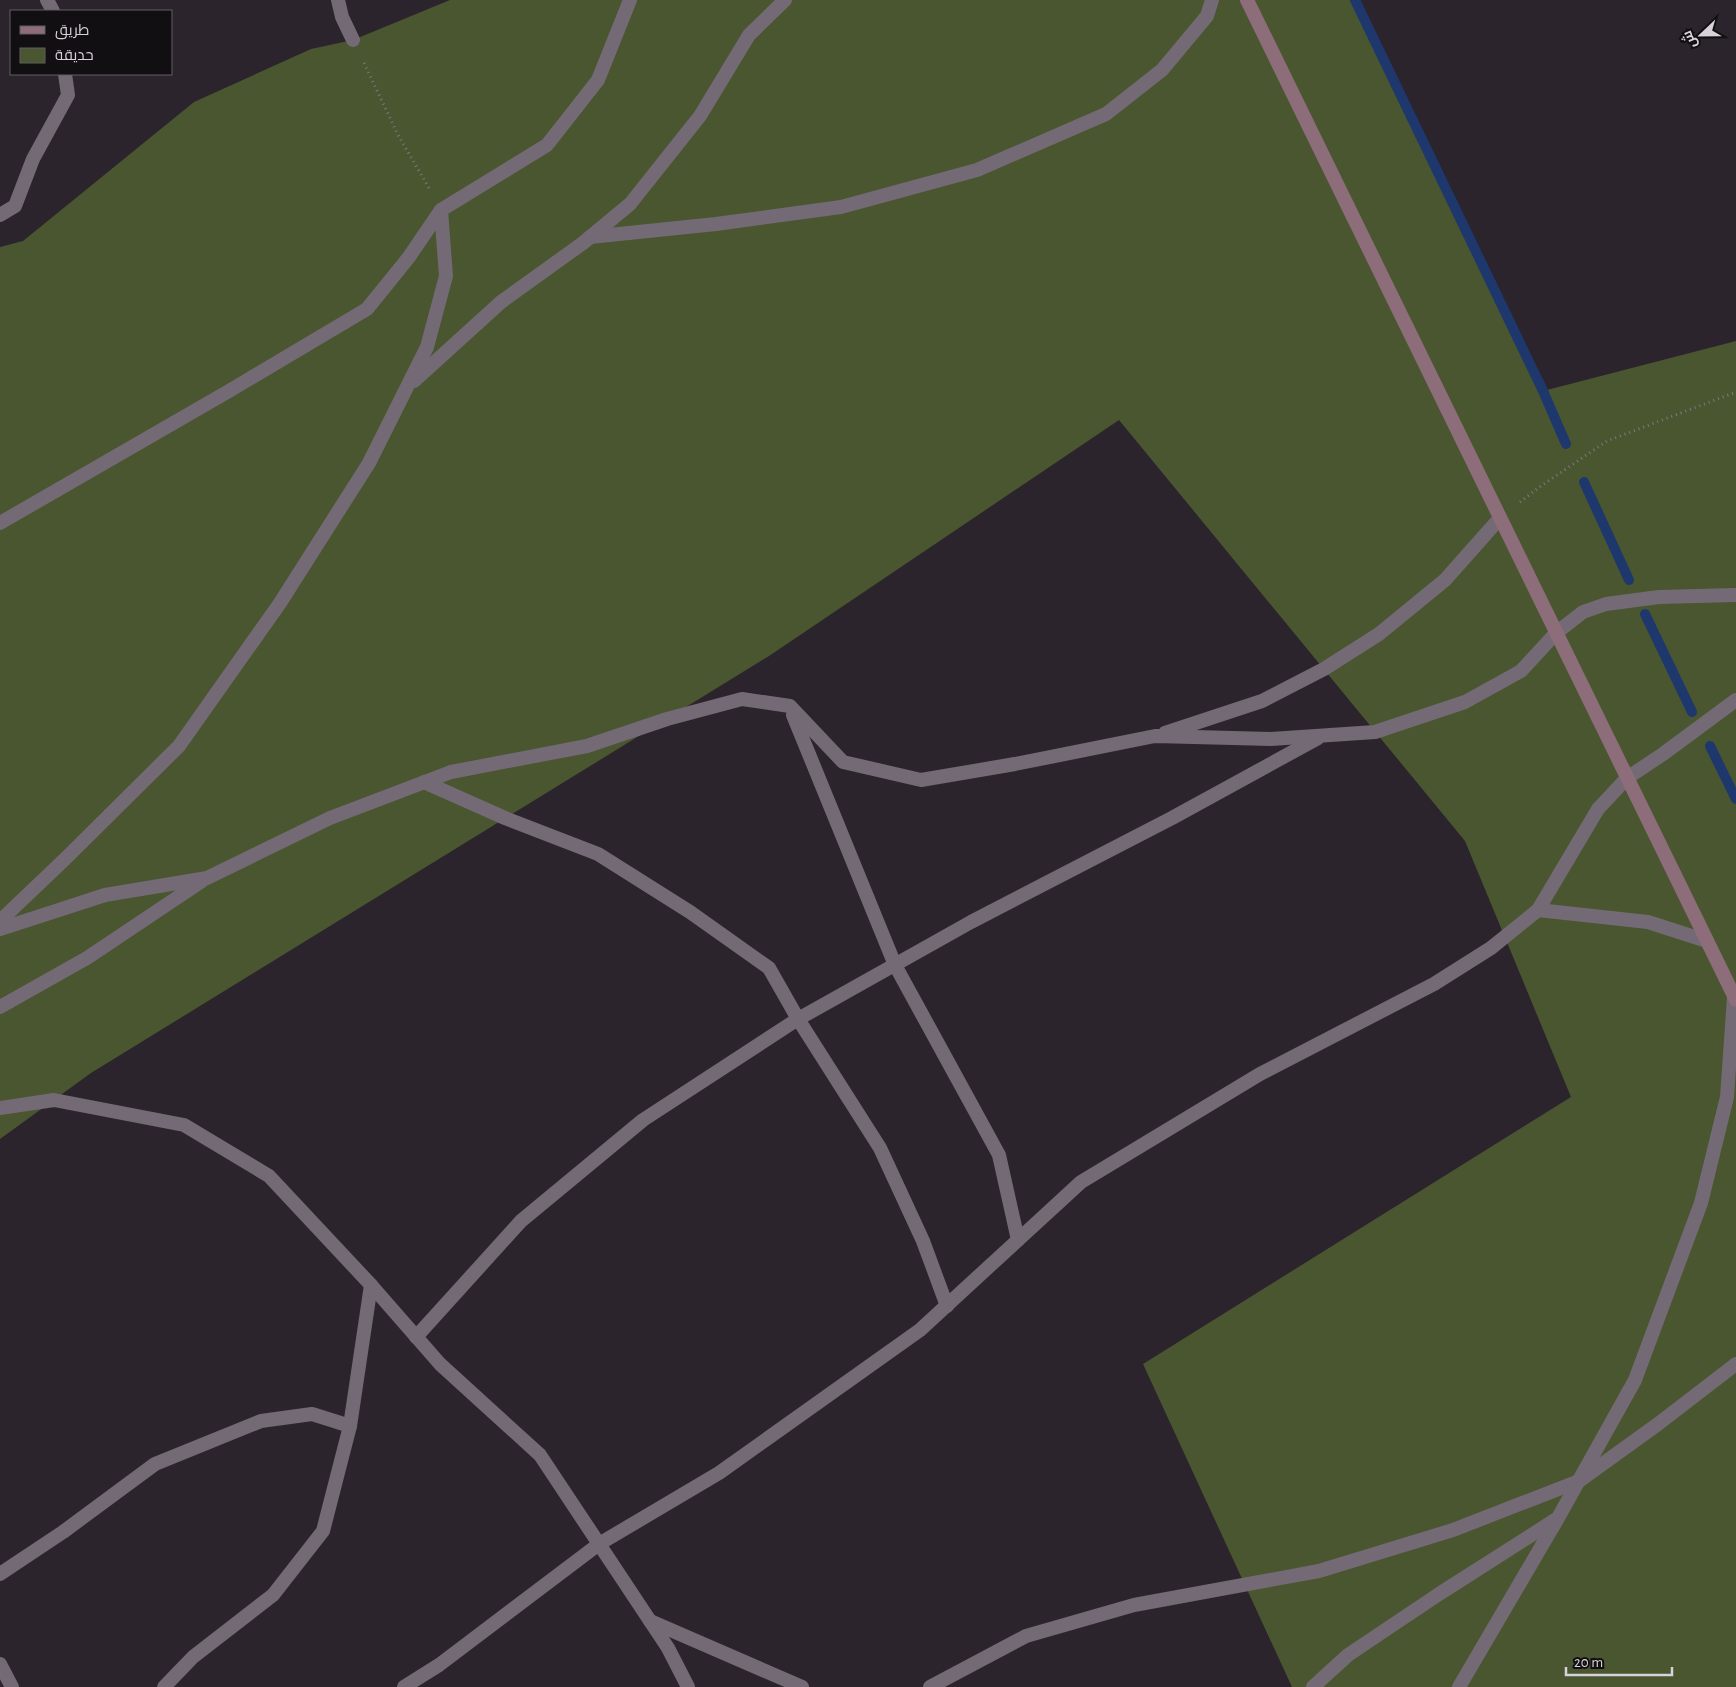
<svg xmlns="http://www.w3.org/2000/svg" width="1736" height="1687" viewBox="0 0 1736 1687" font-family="'Alegreya Sans',Cairo,sans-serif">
	<rect width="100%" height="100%" fill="#2c242d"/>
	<!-- green -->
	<polygon fill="#495630" points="450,0 1355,0 1543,391 1736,341 1736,1687 1292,1687 1143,1364 1571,1097 1465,841 1119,420 769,656 91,1073 0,1139 0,247 23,241 194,102 311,49 353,40"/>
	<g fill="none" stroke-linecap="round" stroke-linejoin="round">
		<!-- stream -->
		<g stroke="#1e386d" stroke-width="10">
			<polyline points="1355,0 1543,391 1566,444"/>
			<polyline points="1584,482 1629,580"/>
			<polyline points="1645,614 1692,712"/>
			<polyline points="1710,746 1736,799"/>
		</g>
		<!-- path -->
		<g stroke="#7e777f" stroke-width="3" stroke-dasharray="1 4" stroke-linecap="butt">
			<polyline points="364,63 398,135 429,188"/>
			<polyline points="1520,502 1541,486 1607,441 1736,392"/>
		</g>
		<!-- minor -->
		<g stroke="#746a75" stroke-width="14">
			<polyline points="47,0 53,11"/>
			<polyline points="338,0 342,17 353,40"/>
			<polyline points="0,215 15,206 33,159 68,95 65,74"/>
			<polyline points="590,237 716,224 841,207 977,170 1106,114 1162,70 1207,16 1212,0"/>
			<polyline points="414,381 501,302 583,243 630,204 700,116 749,35 785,0"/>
			<polyline points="0,523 229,391 367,309 409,257 441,210 547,145 598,80 630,0"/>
			<polyline points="793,715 895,965 999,1155 1018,1240"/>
			<polyline points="1165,733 1262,701 1324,669 1379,634 1445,580 1500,518"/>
			<polyline points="424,782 505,818 598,854 690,912 769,968 798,1019 880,1148 923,1241 947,1306"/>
			<polyline points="1538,910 1648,922 1707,941"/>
			<polyline points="0,921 65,859 179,746 280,603 369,463 427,347 446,276 441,210"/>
			<polyline points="0,929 105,895 207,878 330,818 451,772 587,746 667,719 742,699 790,706 843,762 921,780 1015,764 1155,736 1271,739 1375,732 1465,702 1521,671 1556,633 1583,612 1606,604 1659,597 1736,595"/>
			<polyline points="0,1007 87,958 202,881"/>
			<polyline points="0,1108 54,1100 184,1125 269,1176 371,1285 440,1364 540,1455 668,1648 688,1687"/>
			<polyline points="416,1337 521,1221 643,1120 798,1019 971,922 1172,818 1318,738"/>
			<polyline points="0,1574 63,1532 155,1464 261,1421 312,1414 350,1426"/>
			<polyline points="650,1621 802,1687"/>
			<polyline points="0,1664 12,1687"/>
			<polyline points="164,1687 193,1657 273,1595 323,1531 350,1426 371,1285"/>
			<polyline points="404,1687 439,1665 599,1544 719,1473 920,1330 1081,1182 1260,1074 1434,984 1491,948 1538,910 1598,809 1627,778 1663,754 1736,700"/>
			<polyline points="930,1687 1026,1636 1134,1605 1319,1571 1453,1530 1579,1481 1658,1424 1736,1364"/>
			<polyline points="1313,1687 1348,1655 1439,1594 1555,1520"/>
			<polyline points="1459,1687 1558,1518 1635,1380 1701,1203 1727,1097 1734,997"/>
		</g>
		<!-- secondary -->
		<polyline stroke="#8d6d79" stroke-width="14" points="1247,0 1736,1000"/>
	</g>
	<!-- legend -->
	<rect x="10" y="10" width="162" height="65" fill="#120f13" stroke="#615d62"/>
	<rect x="20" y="26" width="25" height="8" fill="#8d6d79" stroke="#615d62"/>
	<text x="55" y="35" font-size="15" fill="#d8d3d9">طريق</text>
	<rect x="20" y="48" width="25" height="15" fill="#495630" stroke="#615d62"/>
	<text x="55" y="60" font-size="15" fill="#d8d3d9">حديقة</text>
	<!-- north arrow -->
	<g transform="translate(1701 35) rotate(248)" stroke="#120f13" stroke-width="4" paint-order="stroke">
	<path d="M0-4L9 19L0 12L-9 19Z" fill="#d8d3d9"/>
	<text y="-8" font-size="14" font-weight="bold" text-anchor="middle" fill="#d8d3d9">ش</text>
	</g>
	<!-- scale -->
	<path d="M1566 1667v8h106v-8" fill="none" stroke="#d8d3d9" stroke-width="2.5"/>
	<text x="1574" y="1667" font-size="15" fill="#d8d3d9" stroke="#120f13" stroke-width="4" paint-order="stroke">20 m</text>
</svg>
